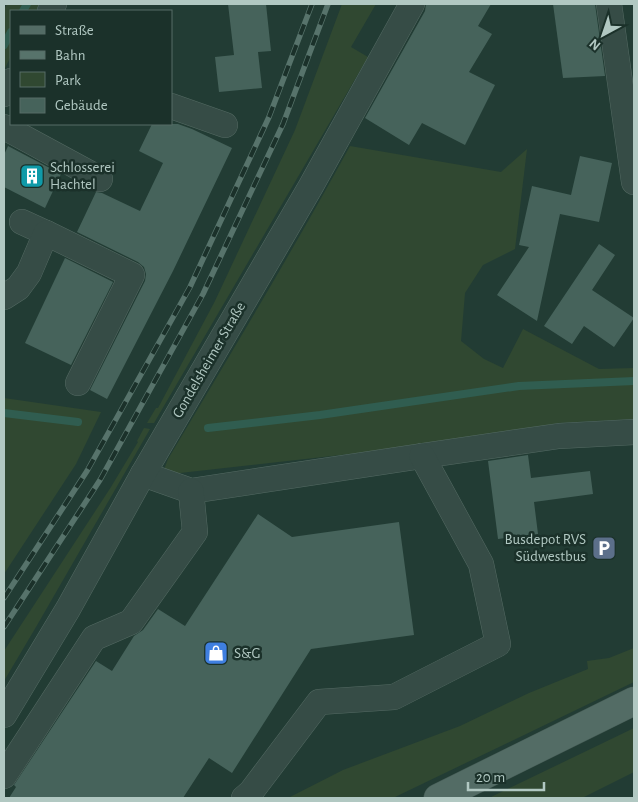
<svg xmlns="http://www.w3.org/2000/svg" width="638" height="802" viewBox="0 0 638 802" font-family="'Alegreya Sans',sans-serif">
	<rect width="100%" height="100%" fill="#223c34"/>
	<!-- green -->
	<g fill="#304831">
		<polygon points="7,4 40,4 36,11 11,11 11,56 4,70 4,10"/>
		<polygon points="342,4 376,4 351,47 368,57 154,423 147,423 156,408 158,408 215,301 295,130"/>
		<path d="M350 146 501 172 527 149 515 249 483 265 465 293 461 341 484 359 503 368 523 329 599 369 634 368V419L558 423 492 438 162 475 168 459C230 355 292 252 350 146Z"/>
		<polygon points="4,398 101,412 76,464 4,574"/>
		<polygon points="144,428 150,429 36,627 4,681 4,651 111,487 138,442 137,441"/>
		<polygon points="634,648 634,682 393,798 288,798 343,770 460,726 529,693 588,669 587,661 609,658"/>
		<polygon points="634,728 634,772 582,798 489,798"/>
	</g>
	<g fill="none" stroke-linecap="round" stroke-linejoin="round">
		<!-- stream -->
		<g stroke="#305d50" stroke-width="8">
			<polyline points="23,11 27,4"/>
			<polyline points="4,45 11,32"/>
			<polyline points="4,413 78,422"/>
			<polyline points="208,428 320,415 519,386 634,381"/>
		</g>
	</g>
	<!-- building -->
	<g fill="#46635b">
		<polygon points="228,4 266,4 271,51 258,52 262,88 219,92 215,57 234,55"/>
		<polygon points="426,4 491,4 478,26 492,34 469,72 495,85 465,145 422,123 409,145 365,118 425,11"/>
		<polygon points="553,4 595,4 605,76 563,78"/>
		<polygon points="152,124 178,124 192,129 232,148 173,271 107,399 90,390 145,281 146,274 144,267 138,262 77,232 96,192 102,193 140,211 163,163 139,151"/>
		<polygon points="8,146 61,174 45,208 4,187 4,155"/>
		<polygon points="580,156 612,163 599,222 560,214 537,321 497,295 529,247 519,245 532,186 571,195"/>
		<polygon points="599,244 615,255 592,290 634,318 614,347 584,326 572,344 544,326"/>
		<polygon points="65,258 113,282 71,365 25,343"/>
		<polygon points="528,455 531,478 590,471 593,494 534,502 538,534 498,539 488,461"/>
		<polygon points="258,514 292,537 399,522 414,635 311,649 232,773 209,758 183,798 9,798 16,787 14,785 96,661 112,671 134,636 143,630 158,609 185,626"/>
	</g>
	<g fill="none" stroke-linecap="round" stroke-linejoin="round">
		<!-- minor casing -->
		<g stroke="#546a63" stroke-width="26">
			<g id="minor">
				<polyline points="609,4 634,182"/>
				<polyline points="50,11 54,4"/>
				<polyline points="4,94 11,81"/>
				<polyline points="171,106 225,125"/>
				<polyline points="4,127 100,179"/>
				<polyline points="22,222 46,233"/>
				<polyline points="4,297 18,288 29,273 46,233 132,275 78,383"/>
				<polyline points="143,474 191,491 422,456 559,436 634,432"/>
				<polyline points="4,715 68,609 143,474 311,186 412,4"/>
				<polyline points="4,776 94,638 131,622 195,532 191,491"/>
				<polyline points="244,798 251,792 319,702 394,697 498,644 481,564 422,456"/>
			</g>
		</g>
		<!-- major casing -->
		<g stroke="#425852" stroke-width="29">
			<polyline id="major" points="438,798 634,701"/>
		</g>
		<!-- minor -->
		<use href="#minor" stroke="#364c46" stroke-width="25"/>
		<!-- major -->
		<use href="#major" stroke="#536c65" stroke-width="28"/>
		<!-- rail casing -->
		<g stroke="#57736b" stroke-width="5.5">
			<g id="rail">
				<polyline points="4,598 87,471 190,287 269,117 312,4"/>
				<polyline points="4,627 100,480 203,294 283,124 328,4"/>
			</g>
		</g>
		<!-- rail -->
		<use href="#rail" stroke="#1b312a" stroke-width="4" stroke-dasharray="11" stroke-linecap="butt"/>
	</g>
	<!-- icons -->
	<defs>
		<g id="building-square" transform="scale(1.25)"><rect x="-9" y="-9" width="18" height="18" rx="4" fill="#0f9aa8" stroke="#1b312a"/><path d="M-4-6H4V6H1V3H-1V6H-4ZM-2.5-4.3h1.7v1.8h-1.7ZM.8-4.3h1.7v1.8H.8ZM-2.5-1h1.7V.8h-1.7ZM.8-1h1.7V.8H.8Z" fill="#fff"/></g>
		<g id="parking-square" transform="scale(1.25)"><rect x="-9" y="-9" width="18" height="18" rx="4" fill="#5c6f8a" stroke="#1b312a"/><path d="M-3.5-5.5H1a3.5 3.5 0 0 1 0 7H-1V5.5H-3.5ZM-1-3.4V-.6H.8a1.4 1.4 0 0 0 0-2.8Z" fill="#fff"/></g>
		<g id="shop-square" transform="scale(1.25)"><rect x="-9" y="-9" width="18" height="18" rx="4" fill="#3f7fe0" stroke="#1b312a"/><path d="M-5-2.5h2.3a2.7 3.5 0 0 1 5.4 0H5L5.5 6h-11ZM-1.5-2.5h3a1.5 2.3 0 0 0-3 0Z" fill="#fff"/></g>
	</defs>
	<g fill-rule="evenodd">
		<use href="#building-square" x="32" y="176"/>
		<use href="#parking-square" x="604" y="548"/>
		<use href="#shop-square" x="216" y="653"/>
	</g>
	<g text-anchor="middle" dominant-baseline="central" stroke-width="5" stroke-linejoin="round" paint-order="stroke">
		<!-- poi labels -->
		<g font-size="15" fill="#b1c8c2" stroke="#1b312a" text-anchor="start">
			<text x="50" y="167">Schlosserei<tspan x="50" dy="17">Hachtel</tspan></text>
			<text x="586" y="539" text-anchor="end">Busdepot RVS<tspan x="586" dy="17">Südwestbus</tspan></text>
			<text x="234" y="653">S&amp;G</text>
		</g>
		<!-- street labels -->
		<g font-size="15" fill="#b1c8c2" stroke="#1b312a">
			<text transform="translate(209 360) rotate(-60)">Gondelsheimer Straße</text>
		</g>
	</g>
	<!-- border -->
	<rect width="638" height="802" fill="none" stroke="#b1c8c2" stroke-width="10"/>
	<!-- legend -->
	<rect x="10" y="10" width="162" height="115" fill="#1b312a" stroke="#576d67"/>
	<rect x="20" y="26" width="25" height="8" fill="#536c65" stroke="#576d67"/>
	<text x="55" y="35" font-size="15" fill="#b1c8c2">Straße</text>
	<rect x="20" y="51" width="25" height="8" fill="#57736b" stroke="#576d67"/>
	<text x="55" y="60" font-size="15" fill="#b1c8c2">Bahn</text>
	<rect x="20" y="72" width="25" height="15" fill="#304831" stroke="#576d67"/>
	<text x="55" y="85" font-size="15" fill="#b1c8c2">Park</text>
	<rect x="20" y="98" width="25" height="15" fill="#46635b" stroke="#576d67"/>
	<text x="55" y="110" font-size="15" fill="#b1c8c2">Gebäude</text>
	<!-- north arrow -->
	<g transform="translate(603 35) rotate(220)" stroke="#1b312a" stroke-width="4" paint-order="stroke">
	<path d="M0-4L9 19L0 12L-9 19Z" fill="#b1c8c2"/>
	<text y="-8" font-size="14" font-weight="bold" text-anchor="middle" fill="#b1c8c2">N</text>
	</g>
	<!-- scale -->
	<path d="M468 782v8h76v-8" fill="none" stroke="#b1c8c2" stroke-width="2.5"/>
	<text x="476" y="782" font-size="15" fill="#b1c8c2" stroke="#1b312a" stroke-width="4" paint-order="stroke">20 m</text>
</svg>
